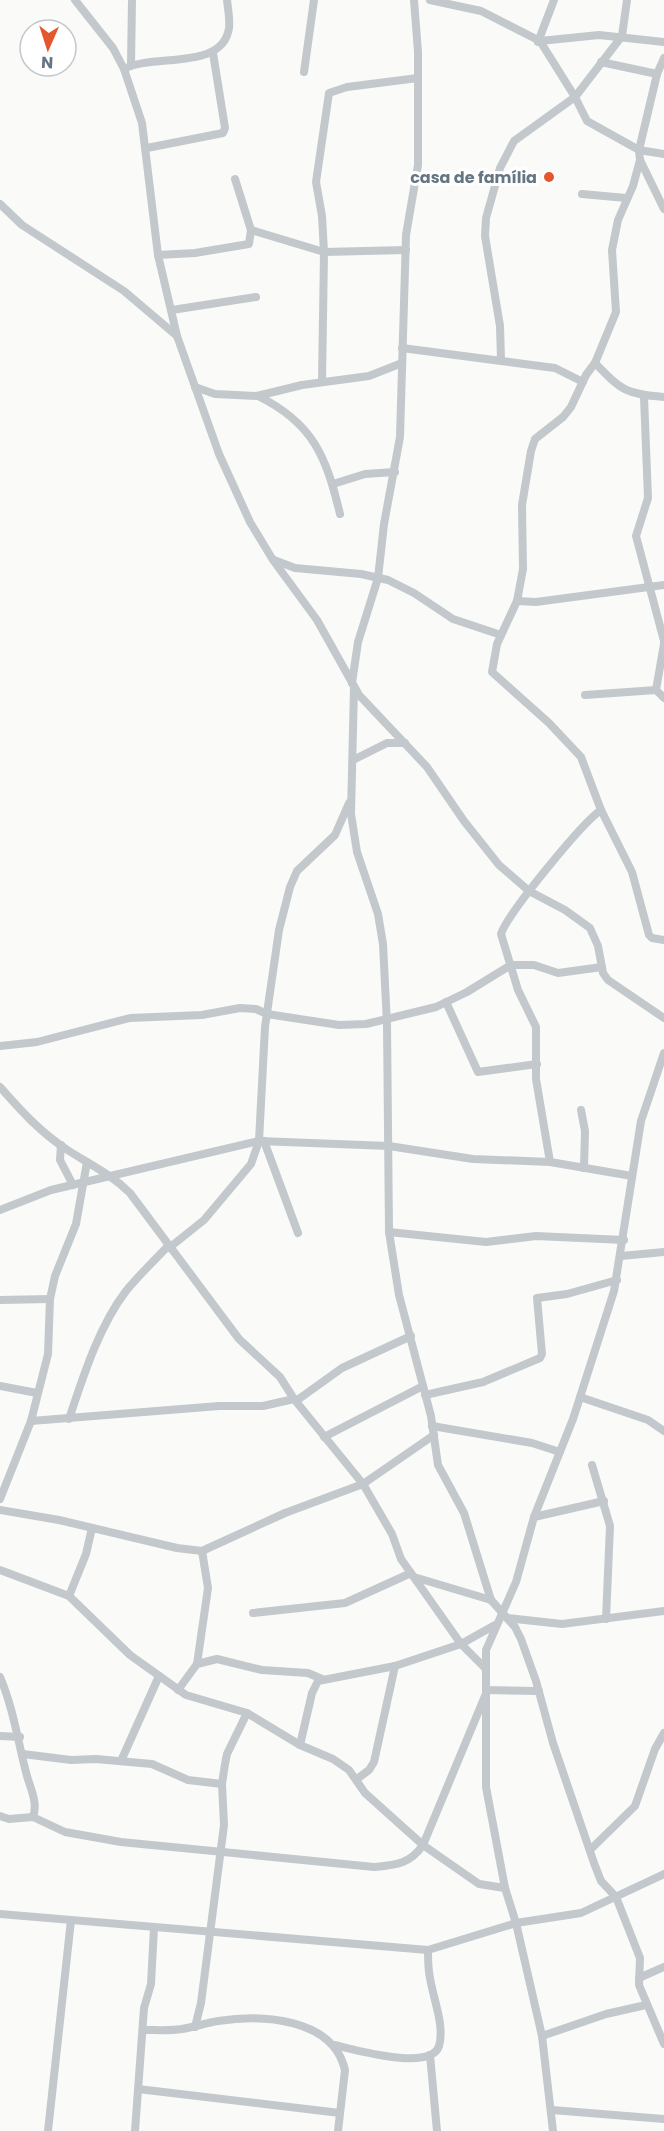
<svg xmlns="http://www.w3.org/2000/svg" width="664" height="2131" viewBox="0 0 664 2131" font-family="Poppins,sans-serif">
	<rect width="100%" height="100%" fill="#fafaf8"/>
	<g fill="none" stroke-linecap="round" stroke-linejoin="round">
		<!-- minor -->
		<g stroke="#c3c8cc" stroke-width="8">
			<polyline points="75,0 113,48 124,69 142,123 158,255 177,336 219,454 250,522 273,560 317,620 359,695 427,767 464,821 499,865 529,891 565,910 590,928 598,946 603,973 608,980 664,1018"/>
			<polyline points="430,0 481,11 540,41 575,97 587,121 639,150 664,154"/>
			<polyline points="540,41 599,35 664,42"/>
			<polyline points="538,42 554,0"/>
			<polyline points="664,58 657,74 639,150 640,160 664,209"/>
			<polyline points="601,62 657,74"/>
			<polyline points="131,65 132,0"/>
			<path d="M124 69C153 53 223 71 229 28 230 19 228 9 227 0"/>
			<polyline points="304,72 314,0"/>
			<polyline points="147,148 223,133 225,128 213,53"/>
			<polyline points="640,160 633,186 618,220 612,250 616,312 595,363 586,375 571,407 563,417 535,439 531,451 522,505 523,569 517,601 497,644 492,672 549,723 581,757 601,810 632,872 649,935 652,938 664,940"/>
			<polyline points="582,194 626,198"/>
			<polyline points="0,204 22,225 124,291 177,336"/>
			<polyline points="251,230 324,252 406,250"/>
			<polyline points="158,255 195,253 249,244 251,230 235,179"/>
			<polyline points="172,310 256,297"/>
			<polyline points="402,348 555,368 583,382"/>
			<polyline points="501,360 500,326 485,236 486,218 500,168 514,141 575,97 622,36 627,0"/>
			<path d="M595 363C622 391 626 394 664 397"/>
			<polyline points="322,382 324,252 322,216 316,182 329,93 347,87 418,78"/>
			<polyline points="195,387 215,394 257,396 302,385 369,376 402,363"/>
			<path d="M258 396C313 423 326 456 340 514"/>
			<polyline points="644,397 648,498 636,536 664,641"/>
			<polyline points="333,484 365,474 395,472"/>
			<polyline points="274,560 295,568 361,574 388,580 414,593 453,619 501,635"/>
			<polyline points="517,601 536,602 664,585"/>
			<polyline points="664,644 656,690 664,698"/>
			<polyline points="352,683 358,642 378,578 384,524 400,437 406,235 418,165 418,52 414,0"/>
			<polyline points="354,687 351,814 357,852 378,914 383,944 387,1024 389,1232 399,1295 431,1416 438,1465 464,1513 491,1600 515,1627 521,1639 536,1681 553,1743 594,1863 601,1881 616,1897 640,1958 639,1985 664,2044"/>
			<polyline points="585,695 656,690"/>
			<polyline points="353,760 387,743 405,743"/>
			<polyline points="446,1002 478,1072 537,1064"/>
			<polyline points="0,1046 37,1042 130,1018 202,1015 240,1008 256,1009 267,1014 339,1025 366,1024 436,1007 467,992 511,965 534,965 558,973 602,967"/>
			<path d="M0 1087C21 1111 41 1133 69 1151 91 1165 112 1175 130 1193L239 1339 280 1377 294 1399 363 1484 392 1534 401 1559 461 1644 485 1668"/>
			<polyline points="581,1110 585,1131 584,1168"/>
			<polyline points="264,1141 298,1233"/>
			<polyline points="61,1145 60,1160 73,1185"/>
			<path d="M550 1162 536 1079V1027L518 990 501 934C508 913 582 823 601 810"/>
			<polyline points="0,1210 51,1190 259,1141 389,1146 473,1159 550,1162 632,1176"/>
			<polyline points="389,1232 486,1242 536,1236 624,1240"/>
			<polyline points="169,1248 204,1220 251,1164 259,1141 265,1027 279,930 290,887 297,871 335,835 349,803"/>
			<polyline points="621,1256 664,1252"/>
			<polyline points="0,1300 50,1299"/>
			<polyline points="0,1386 37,1393"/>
			<polyline points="425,1395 483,1382 540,1358 542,1354 537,1298 567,1294 617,1280"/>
			<polyline points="580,1397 648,1420 664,1431"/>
			<polyline points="296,1401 342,1368 411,1336"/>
			<path d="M69 1419C83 1377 99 1326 126 1291 139 1275 154 1261 168 1246"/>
			<polyline points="31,1421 219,1406 263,1406 294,1399"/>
			<polyline points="432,1426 532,1443 560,1452"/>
			<polyline points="324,1437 423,1386"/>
			<polyline points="592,1465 610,1526 606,1619"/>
			<polyline points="0,1499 31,1421 48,1354 50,1299 55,1276 76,1224 87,1162"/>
			<polyline points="0,1510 59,1520 177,1548 202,1551 285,1513 363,1484 434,1435"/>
			<polyline points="534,1517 604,1501"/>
			<polyline points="0,1570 69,1596 130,1655 186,1695 247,1713 300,1745 333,1759 349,1770 365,1793 423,1845 479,1884 505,1888"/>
			<polyline points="414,1577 491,1600"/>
			<polyline points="69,1596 86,1554 92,1528"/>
			<polyline points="253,1613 345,1603 411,1573"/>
			<polyline points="507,1618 562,1624 664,1611"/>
			<polyline points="197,1664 217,1659 262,1670 308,1673 322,1679"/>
			<path d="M0 1677C14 1710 18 1743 27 1776 31 1790 38 1803 33 1817"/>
			<polyline points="178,1690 197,1664 208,1588 202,1551"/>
			<polyline points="486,1690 539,1691"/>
			<polyline points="0,1736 20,1737"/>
			<polyline points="300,1745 312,1693 318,1681 395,1666 461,1644 495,1625"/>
			<polyline points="23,1754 71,1760 96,1759 152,1764 188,1780 222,1784"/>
			<polyline points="121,1761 159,1676"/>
			<polyline points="357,1779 369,1770 374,1762 395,1666"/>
			<path d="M0 1816 9 1819 33 1817 65 1832 121 1842 374 1867C396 1865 410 1864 423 1845L485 1696"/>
			<polyline points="590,1850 635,1806 655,1749 664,1733"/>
			<polyline points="0,1914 428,1950 516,1923 581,1913 664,1874"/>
			<polyline points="639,1978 664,1967"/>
			<polyline points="195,2027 201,2003 224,1825 222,1784 225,1764 227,1754 247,1713"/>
			<path d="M145 2030C157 2030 170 2031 182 2029 194 2027 206 2023 218 2021 262 2014 333 2018 345 2070L338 2131"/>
			<polyline points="542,2036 606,2014 646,2005"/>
			<path d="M334 2045C353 2049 431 2072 439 2046 445 2026 433 1998 430 1978 428 1969 428 1959 428 1950"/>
			<polyline points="430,2055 437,2131"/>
			<polyline points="138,2089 340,2113"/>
			<polyline points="552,2110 664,2119"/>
			<polyline points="48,2131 71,1920"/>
			<polyline points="135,2131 144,2008 151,1984 154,1928"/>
			<polyline points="553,2131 542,2036 516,1923 505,1888 486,1787 486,1650 516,1582 534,1517 573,1419 614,1291 641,1121 664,1053"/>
		</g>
	</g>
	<!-- markers -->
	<circle fill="#e4572e" stroke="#fff" stroke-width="2" cx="549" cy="177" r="6"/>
	<g text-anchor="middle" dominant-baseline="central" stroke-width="6" stroke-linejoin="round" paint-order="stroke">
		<!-- poi labels -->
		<g font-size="16" font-weight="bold" fill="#657683" stroke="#fff" text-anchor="end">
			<text x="537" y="177">casa de família</text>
		</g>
	</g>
	<!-- north arrow -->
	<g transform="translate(48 48) rotate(183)"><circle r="28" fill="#ffffff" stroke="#c1c8cd" stroke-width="1.5"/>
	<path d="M0-4.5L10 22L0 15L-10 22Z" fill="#e4572e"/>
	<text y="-9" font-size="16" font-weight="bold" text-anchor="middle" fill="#657683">N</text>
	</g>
</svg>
